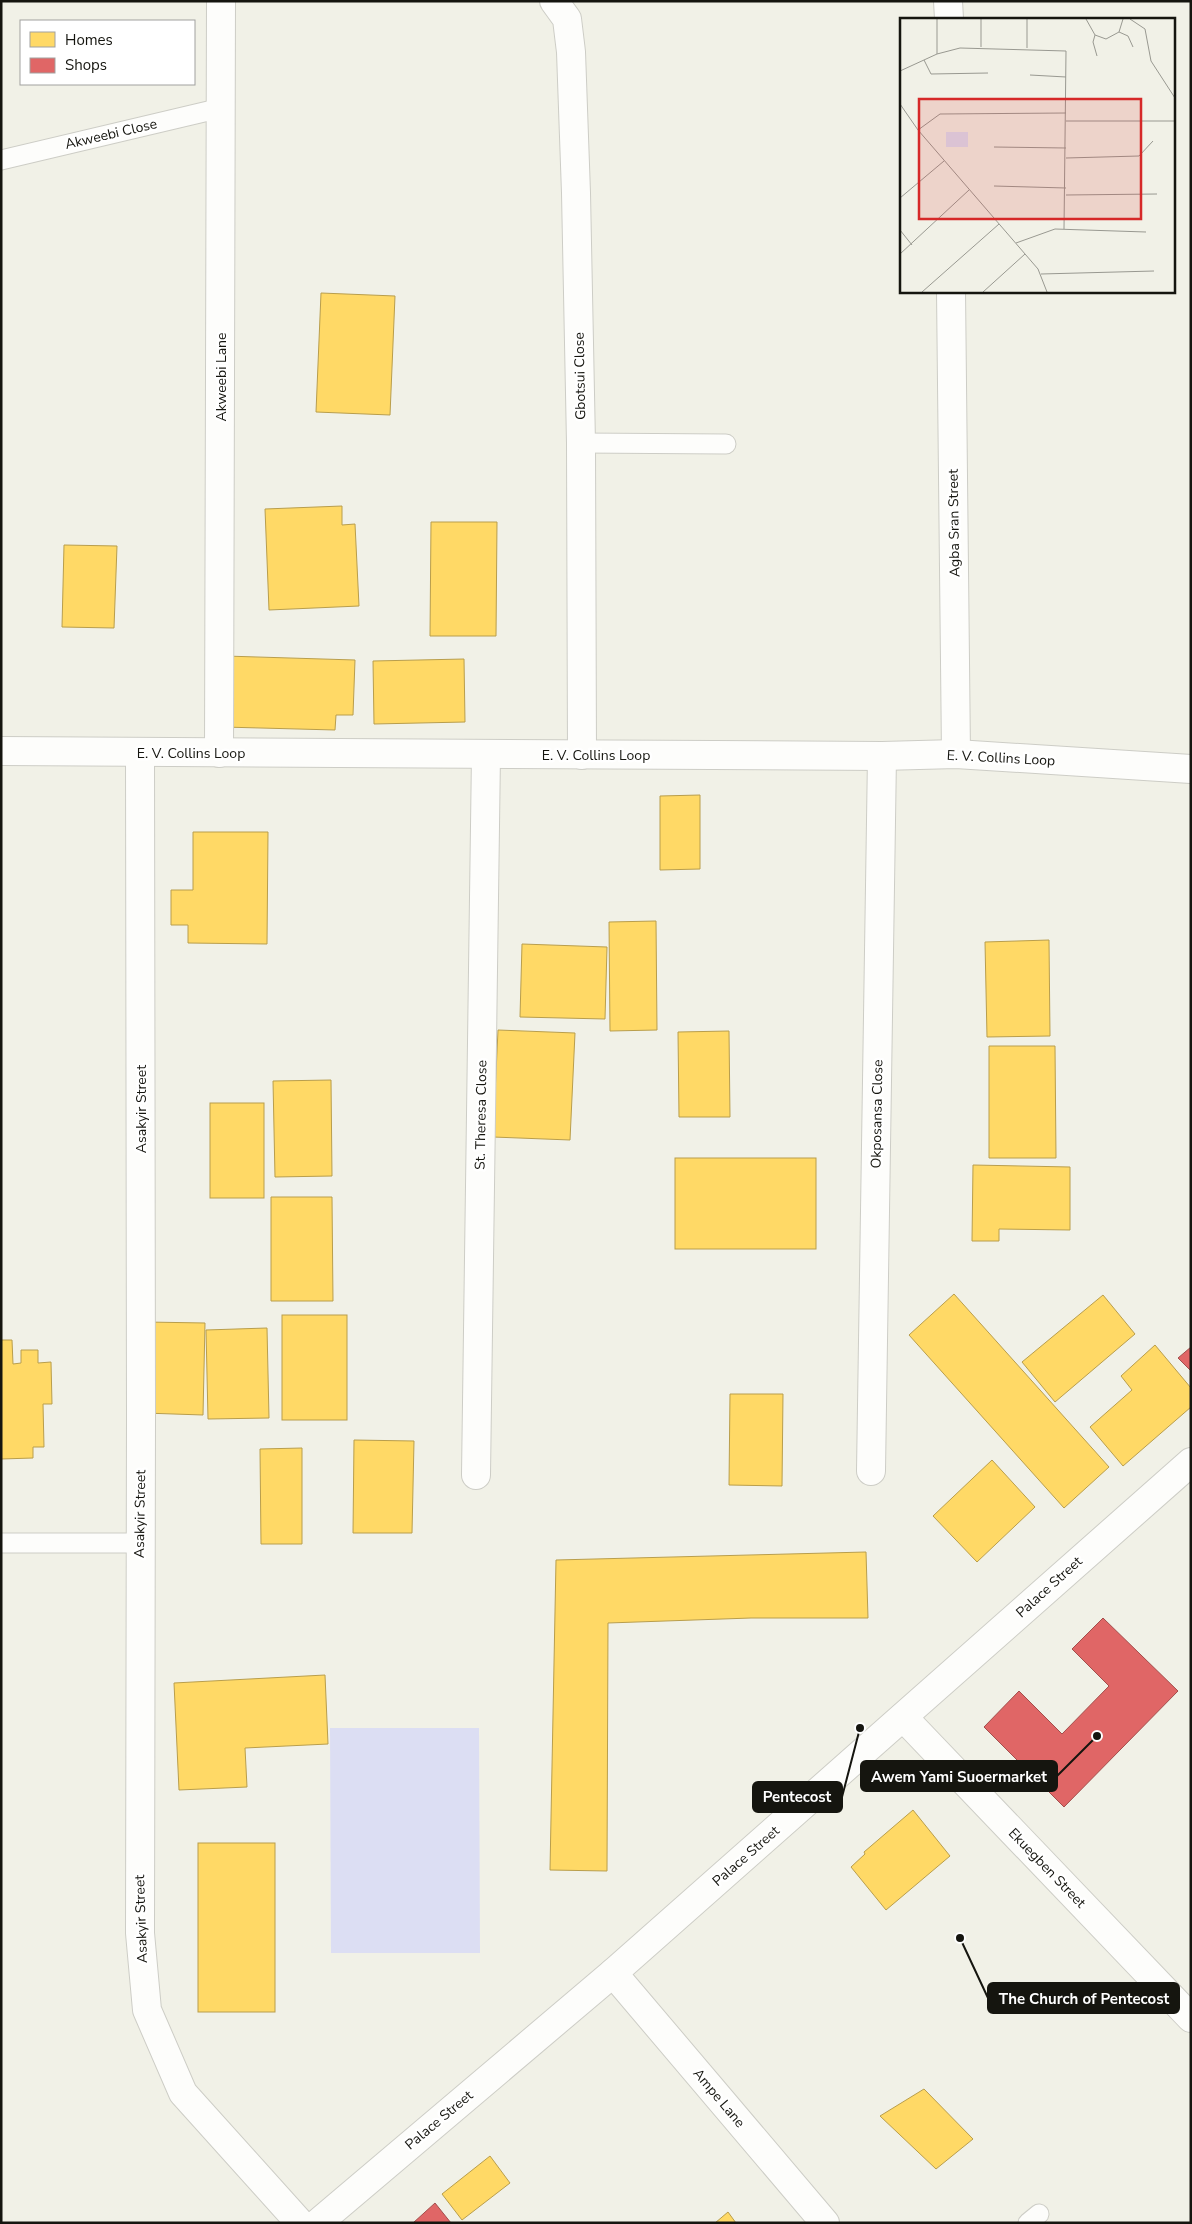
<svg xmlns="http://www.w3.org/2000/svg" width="1192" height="2224" viewBox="0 0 1192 2224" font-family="'Nunito Sans',sans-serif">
	<rect width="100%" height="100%" fill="#f1f1e7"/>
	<!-- green -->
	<polygon fill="#dcdef3" points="330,1728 479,1728 480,1953 331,1953"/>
	<!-- homes -->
	<g fill="#ffd966" stroke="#b99e4c">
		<polygon points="321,293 395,296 390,415 316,412"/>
		<polygon points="342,506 342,525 355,524 359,606 269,610 265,509"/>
		<polygon points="431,522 497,522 496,636 430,636"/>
		<polygon points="64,545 117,546 114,628 62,627"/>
		<polygon points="225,656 355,660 353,715 336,715 335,730 223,727"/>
		<polygon points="464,659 465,722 374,724 373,661"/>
		<polygon points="700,795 700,869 660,870 660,796"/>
		<polygon points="193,832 268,832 267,944 188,943 188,925 171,925 171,890 193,890"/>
		<polygon points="656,921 657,1030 610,1031 609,922"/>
		<polygon points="1049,940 1050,1036 987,1037 985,942"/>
		<polygon points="522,944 607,947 605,1019 520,1017"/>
		<polygon points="498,1030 575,1033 570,1140 493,1137"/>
		<polygon points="729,1031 730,1117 679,1117 678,1032"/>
		<polygon points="989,1046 1055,1046 1056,1158 989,1158"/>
		<polygon points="331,1080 332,1176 275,1177 273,1081"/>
		<rect x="210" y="1103" width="54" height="95"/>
		<rect x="675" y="1158" width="141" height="91"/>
		<polygon points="973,1165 1070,1167 1070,1230 999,1229 999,1241 972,1241"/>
		<polygon points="271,1197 332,1197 333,1301 271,1301"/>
		<polygon points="954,1294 1109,1467 1064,1508 909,1335"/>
		<polygon points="1103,1295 1135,1334 1055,1402 1022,1362"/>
		<rect x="282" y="1315" width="65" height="105"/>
		<polygon points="146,1322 205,1323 203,1415 144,1413"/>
		<polygon points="267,1328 269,1418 208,1419 206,1330"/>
		<polygon points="1,1340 12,1340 13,1364 21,1363 21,1350 38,1350 38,1363 51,1362 52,1404 43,1404 44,1447 33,1447 33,1458 1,1459"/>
		<polygon points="1155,1345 1191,1388 1191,1407 1123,1466 1090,1427 1132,1390 1121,1376"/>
		<polygon points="730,1394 783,1394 782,1486 729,1485"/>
		<polygon points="354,1440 414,1441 412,1533 353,1533"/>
		<polygon points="302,1448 302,1544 261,1544 260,1449"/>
		<polygon points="992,1460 1035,1507 977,1562 933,1516"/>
		<polygon points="866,1552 868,1618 751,1618 608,1623 607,1871 550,1870 556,1560"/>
		<polygon points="325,1675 328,1744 245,1748 247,1787 179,1790 174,1683"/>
		<polygon points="913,1810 950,1856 886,1910 851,1867 865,1854 864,1852"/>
		<rect x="198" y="1843" width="77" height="169"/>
		<polygon points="924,2089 973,2139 936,2169 880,2116"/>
		<polygon points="490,2156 510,2183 462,2220 442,2194"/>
		<polygon points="728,2212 736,2223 715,2223"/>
	</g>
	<!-- shops -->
	<g fill="#e06666" stroke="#a34e4c">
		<polygon points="1191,1347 1191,1371 1178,1358"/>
		<polygon points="1103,1618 1178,1691 1064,1807 984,1727 1019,1691 1062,1734 1109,1686 1072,1649"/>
		<polygon points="435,2203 451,2223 413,2223"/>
	</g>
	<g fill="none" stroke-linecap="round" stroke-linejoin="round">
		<!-- lane casing -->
		<g stroke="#cdcdc6" stroke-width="21">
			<g id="lane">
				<polyline points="1,160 221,108"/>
				<polyline points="581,443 726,444"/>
				<polyline points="1,1543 140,1543"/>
				<polyline points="1028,2223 1039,2214"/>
			</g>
		</g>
		<!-- street casing -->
		<g stroke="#cdcdc6" stroke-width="30">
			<g id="street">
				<polyline points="554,1 567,19 571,52 576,193 581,443 582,755"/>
				<polyline points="948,1 949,19"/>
				<polyline points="951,291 956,754"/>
				<polyline points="1,751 882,756 956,754 1191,769"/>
				<polyline points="140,753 141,1417 140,1933 147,2010 183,2093 300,2223"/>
				<polyline points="219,753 221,1"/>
				<polyline points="871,1471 882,756"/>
				<polyline points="476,1475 486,754"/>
				<polyline points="903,1717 1191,2018"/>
				<polyline points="613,1973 825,2223"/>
			</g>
		</g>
		<!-- secondary casing -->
		<g stroke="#cdcdc6" stroke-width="30">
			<polyline id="secondary" points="318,2223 613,1973 1191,1462"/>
		</g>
		<!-- lane -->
		<use href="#lane" stroke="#fdfdfb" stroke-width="19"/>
		<!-- street -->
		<use href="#street" stroke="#fdfdfb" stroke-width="28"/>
		<!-- secondary -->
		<use href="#secondary" stroke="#fdfdfb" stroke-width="28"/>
	</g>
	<g text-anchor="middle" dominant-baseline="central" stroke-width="5" stroke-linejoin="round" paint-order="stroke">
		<!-- street labels -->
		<g font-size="14" fill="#15150f" stroke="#fff">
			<text transform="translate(111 134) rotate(-13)">Akweebi Close</text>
			<text transform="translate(580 376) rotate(-91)">Gbotsui Close</text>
			<text transform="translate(221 377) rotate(-90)">Akweebi Lane</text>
			<text transform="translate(954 523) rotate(-91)">Agba Sran Street</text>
			<text x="191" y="753">E. V. Collins Loop</text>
			<text x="596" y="755">E. V. Collins Loop</text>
			<text transform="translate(1001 758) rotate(3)">E. V. Collins Loop</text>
			<text transform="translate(141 1109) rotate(-90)">Asakyir Street</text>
			<text transform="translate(877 1114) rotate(-89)">Okposansa Close</text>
			<text transform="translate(481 1115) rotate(-89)">St. Theresa Close</text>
			<text transform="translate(140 1514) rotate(-89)">Asakyir Street</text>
			<text transform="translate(1049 1587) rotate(-42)">Palace Street</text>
			<text transform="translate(746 1856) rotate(-41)">Palace Street</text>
			<text transform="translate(1047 1868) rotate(46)">Ekuegben Street</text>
			<text transform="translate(141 1919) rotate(-92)">Asakyir Street</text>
			<text transform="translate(719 2098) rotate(50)">Ampe Lane</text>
			<text transform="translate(439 2120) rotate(-40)">Palace Street</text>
		</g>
	</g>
	<!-- overview -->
	<g transform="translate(900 18)">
		<rect width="275" height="275" fill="#f1f1e7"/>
		<path d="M46 114H68V129H46Z" fill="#dcdef3"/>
		<path fill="none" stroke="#999991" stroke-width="1" d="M127 1V30M186 1 195 17 206 21 219 14 223 1M230 1 245 11 251 43 275 80M219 14 228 18 233 29M195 17 193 24 197 38M81 29V1M37 36V1M24 42 31 56 88 55M0 53 37 36 60 30 166 33 164 211M130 57 166 59M0 86 18 112 138 251 147 274M166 103H275M18 112 40 96 166 95M94 129 166 130M166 140 239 138 253 123M94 168 166 170M166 177 257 176M0 180 44 143M0 212 12 227M116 225 155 211 246 214M0 236 69 172M141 256 254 253M22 274 99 206M83 274 125 236"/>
		<path fill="#d62828" fill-opacity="0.15" stroke="#d62828" stroke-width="2.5" d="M19 81H241V201H19Z"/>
		<rect width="275" height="275" fill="none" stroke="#15150f" stroke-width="2.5"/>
	</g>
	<!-- callouts -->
	<path fill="none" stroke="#15150f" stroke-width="2" d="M1097 1736L1057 1776M860 1728L842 1797M960 1938L988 1998"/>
	<g fill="#15150f" stroke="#fff" stroke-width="2">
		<circle cx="1097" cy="1736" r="5"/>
		<circle cx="860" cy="1728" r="5"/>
		<circle cx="960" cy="1938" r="5"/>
	</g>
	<g fill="#15150f" stroke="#15150f" stroke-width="2">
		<rect x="861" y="1761" width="196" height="30" rx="5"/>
		<rect x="753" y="1782" width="89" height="30" rx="5"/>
		<rect x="988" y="1983" width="191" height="30" rx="5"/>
	</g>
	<g font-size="15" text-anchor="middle" font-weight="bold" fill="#fff">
		<text x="959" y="1782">Awem Yami Suoermarket</text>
		<text x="797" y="1802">Pentecost</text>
		<text x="1084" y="2004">The Church of Pentecost</text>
	</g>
	<!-- border -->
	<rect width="1192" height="2224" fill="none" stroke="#15150f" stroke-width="5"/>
	<!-- legend -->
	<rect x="20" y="20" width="175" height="65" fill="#ffffff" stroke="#a1a19f"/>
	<rect x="30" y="32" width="25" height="15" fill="#ffd966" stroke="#a1a19f"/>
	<text x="65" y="45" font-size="15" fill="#15150f">Homes</text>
	<rect x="30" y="58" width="25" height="15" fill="#e06666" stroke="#a1a19f"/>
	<text x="65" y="70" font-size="15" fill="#15150f">Shops</text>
</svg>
